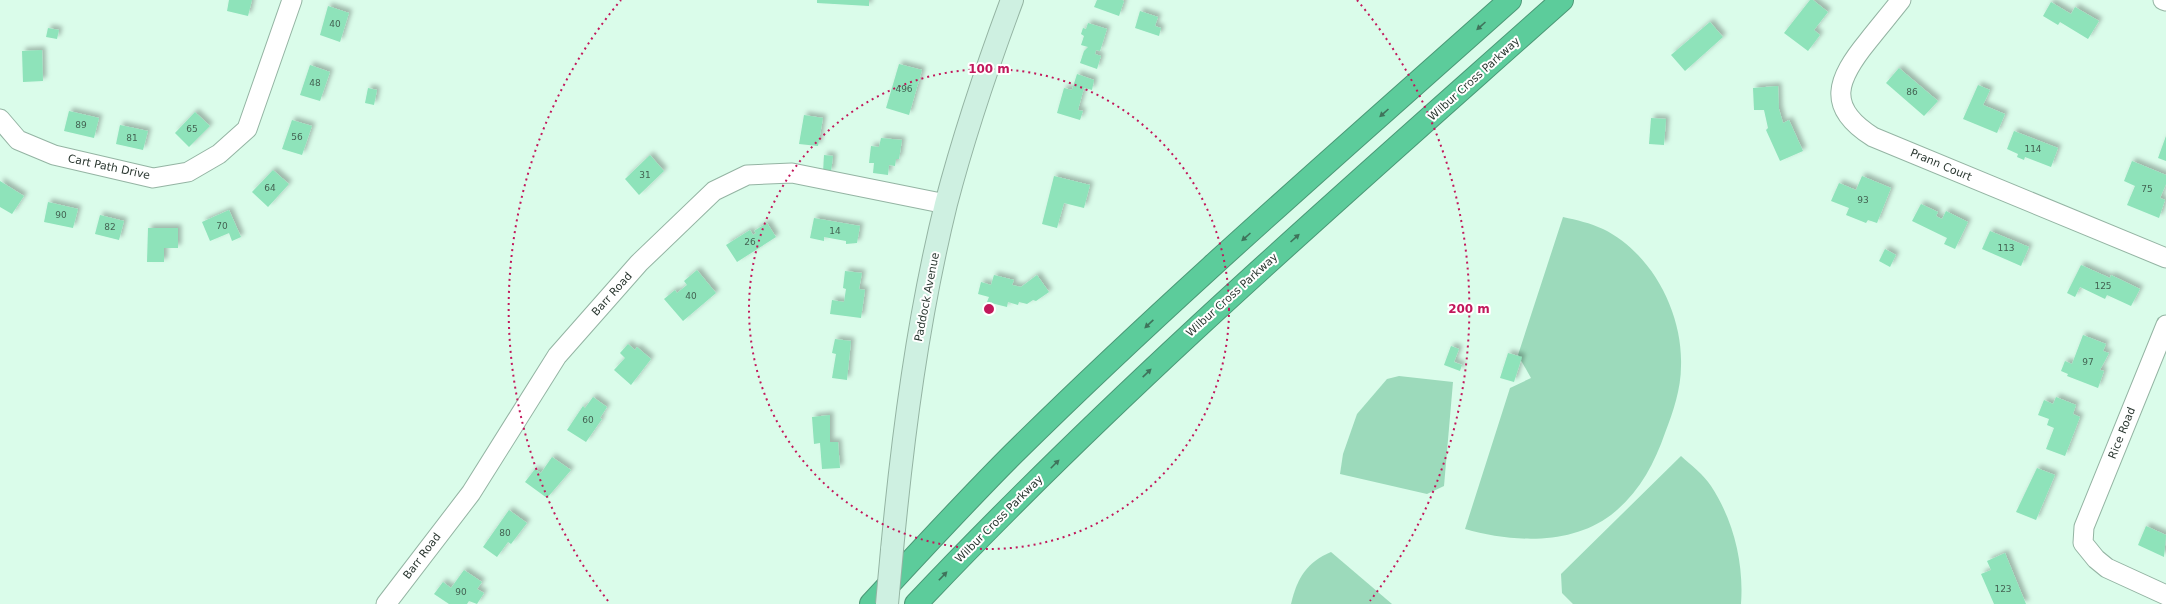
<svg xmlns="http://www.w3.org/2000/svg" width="2166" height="604" viewBox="0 0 2166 604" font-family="'DejaVu Sans',sans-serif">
	<defs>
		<filter id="shadow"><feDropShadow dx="3.5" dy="-3.5" stdDeviation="2" flood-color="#0004"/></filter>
	</defs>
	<rect width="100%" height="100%" fill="#dafcea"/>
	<!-- green -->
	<g fill="#9cdabb">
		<path d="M1563 217C1577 220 1590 223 1603 229 1652 253 1683 313 1681 366 1681 389 1673 412 1665 433 1654 465 1638 494 1611 515 1570 546 1511 542 1465 529L1510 388 1531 378 1518 355Z"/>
		<polygon points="1399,376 1453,382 1444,486 1427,494 1340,474 1343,454 1357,414 1387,379"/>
		<path d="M1681 456C1691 465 1704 475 1711 486 1734 521 1744 564 1741 604H1573L1562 593 1561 574Z"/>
		<path d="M1331 552 1392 604H1291C1297 578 1307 562 1331 552Z"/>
	</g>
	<!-- building -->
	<g fill="#8ee3ba" filter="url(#shadow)">
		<polygon points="229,0 252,0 248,16 227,11"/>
		<polygon points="817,0 869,0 869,6 817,3"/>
		<polygon points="1097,0 1122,0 1124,1 1119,16 1094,7"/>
		<polygon points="1810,0 1813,0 1828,12 1814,30 1820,35 1808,51 1784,33"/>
		<polygon points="2051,2 2071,14 2075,7 2099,21 2088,39 2060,22 2058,25 2043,16"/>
		<polygon points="328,6 349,13 340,42 320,35"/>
		<polygon points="1140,11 1158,17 1155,26 1161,28 1159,36 1135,28"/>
		<polygon points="1710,22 1723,37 1685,71 1671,55"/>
		<polygon points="1088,23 1107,29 1100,51 1096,50 1095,54 1101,56 1097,69 1080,63 1084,51 1088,47 1081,45 1084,36 1081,34 1083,28 1086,29"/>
		<polygon points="48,28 59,30 57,39 46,37"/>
		<polygon points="42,50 43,81 23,82 22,51"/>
		<polygon points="899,64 922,70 909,115 886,108"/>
		<polygon points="310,65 330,72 320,101 300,95"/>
		<polygon points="1899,68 1938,101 1924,116 1886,83"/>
		<polygon points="1077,74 1094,80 1092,90 1084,88 1078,110 1083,111 1080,120 1057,113 1064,88 1072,90"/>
		<polygon points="1978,85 1990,90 1983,105 2005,114 1997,133 1963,119"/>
		<polygon points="1778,86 1779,109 1783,123 1789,120 1803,151 1780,161 1766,130 1768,128 1764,110 1754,110 1753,88"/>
		<polygon points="368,88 377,90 374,105 365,103"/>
		<polygon points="69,111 99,118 94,138 64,131"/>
		<polygon points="195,112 210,126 189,147 175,133"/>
		<polygon points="804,115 823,118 818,146 799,144"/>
		<polygon points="1651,118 1666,119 1664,145 1649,144"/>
		<polygon points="292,120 312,126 302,155 282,149"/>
		<polygon points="120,125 148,131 143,150 116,144"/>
		<polygon points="2014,131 2058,148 2051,167 2025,157 2024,160 2017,157 2018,154 2007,149"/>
		<polygon points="2166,136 2166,161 2158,158"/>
		<polygon points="881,138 902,140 899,159 896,159 895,166 889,165 888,175 873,173 874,163 869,163 871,146 879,147"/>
		<polygon points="650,155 664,171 639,195 625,179"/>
		<polygon points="824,155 833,156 831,172 823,172"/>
		<polygon points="2132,161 2166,175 2166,184 2160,198 2165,200 2159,218 2127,205 2135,186 2124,181"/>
		<polygon points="273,170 289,184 268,207 252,192"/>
		<polygon points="1054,176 1090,185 1084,208 1064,203 1057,228 1042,224"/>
		<polygon points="1862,176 1891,188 1877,223 1868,220 1866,223 1846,215 1849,208 1831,201 1839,183 1856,190"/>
		<polygon points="0,181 24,196 12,214 0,207"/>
		<polygon points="48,202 78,209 73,228 44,222"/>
		<polygon points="1921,204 1938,212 1936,216 1942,219 1946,211 1968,222 1955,249 1944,244 1947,238 1912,221"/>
		<polygon points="229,210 241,237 232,241 229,233 210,241 202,222"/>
		<polygon points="100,215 124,221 119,240 95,234"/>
		<polygon points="814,218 860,226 857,243 846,244 846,241 824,237 824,241 810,238"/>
		<polygon points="767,223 776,237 737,262 726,245 750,230 753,235 756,233 754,231"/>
		<polygon points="148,228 178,228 178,248 164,248 164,262 147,262"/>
		<polygon points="1990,231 2029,247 2021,266 1982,249"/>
		<polygon points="1885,249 1896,255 1890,267 1879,261"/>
		<polygon points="2081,265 2110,278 2111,275 2140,289 2131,306 2107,295 2105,299 2080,287 2075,297 2067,293"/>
		<polygon points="697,270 716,293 683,321 664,299 675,290 677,293 687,285 684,281"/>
		<polygon points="845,271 862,273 859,289 865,290 861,318 830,314 832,300 844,302 846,289 843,288"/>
		<polygon points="994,275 1014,280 1012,285 1021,287 1037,275 1049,292 1036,301 1033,300 1027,304 1019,302 1018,305 1008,302 1007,307 987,302 989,297 978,294 981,282 991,285"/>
		<polygon points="2083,335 2106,344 2103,351 2109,353 2100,370 2104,371 2098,388 2067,376 2068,374 2061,371 2065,361 2072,364"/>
		<polygon points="835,339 851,341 847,380 832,378 836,354 832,353"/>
		<polygon points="628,344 635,350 637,347 651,359 631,385 614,370 625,358 620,353"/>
		<polygon points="1451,346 1459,349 1454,362 1462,365 1460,371 1444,365"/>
		<polygon points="1508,353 1522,357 1514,382 1500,378"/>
		<polygon points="593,397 607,407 600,418 602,419 586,442 567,430 583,406 585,408"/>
		<polygon points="2056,397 2076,405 2073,414 2080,417 2065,456 2046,449 2054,428 2047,425 2049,419 2038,415 2044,400 2053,404"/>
		<polygon points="830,415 830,442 838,442 840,468 822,469 820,443 814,444 812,417"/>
		<polygon points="552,457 571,470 547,498 525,482 535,469 541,473"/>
		<polygon points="2037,468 2055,475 2036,520 2016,512"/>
		<polygon points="509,510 527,523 511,544 508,542 497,557 483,547"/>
		<polygon points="2146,526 2166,535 2164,557 2138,545"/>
		<polygon points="2005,553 2026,604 1994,604 1981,574 1991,570 1987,561"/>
		<polygon points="464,570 482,582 477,589 484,593 477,604 469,601 467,604 449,604 434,594 443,582 451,588"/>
	</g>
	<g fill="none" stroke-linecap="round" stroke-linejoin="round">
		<!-- street casing -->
		<g stroke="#94b4a3" stroke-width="21">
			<g id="street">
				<path d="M1901 0C1890 14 1879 27 1868 41 1837 79 1825 107 1873 137L2166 258"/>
				<polyline points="2163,0 2166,1"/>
				<polyline points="0,119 18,140 54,155 153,178 188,172 219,154 247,129 292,0"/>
				<polyline points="2166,325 2084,527 2083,543 2096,559 2107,568 2166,595"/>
				<polyline points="386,604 471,493 557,356 639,263 714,191 747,175 792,173 946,204"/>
			</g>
		</g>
		<!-- secondary casing -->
		<g stroke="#94b4a3" stroke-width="24">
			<path id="secondary" d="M892 550C903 434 918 318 946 204 964 135 987 67 1012 0"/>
		</g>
		<!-- highway casing -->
		<g stroke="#4b9876" stroke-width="24">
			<g id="highway">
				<path d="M871 604C918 553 965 502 1014 453 1173 296 1343 149 1510 0"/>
				<path d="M916 604C1119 389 1342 196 1562 0"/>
			</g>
		</g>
		<!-- street -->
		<use href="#street" stroke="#fff" stroke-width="19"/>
		<!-- secondary -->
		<use href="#secondary" stroke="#cef0e1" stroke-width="22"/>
		<!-- highway -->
		<use href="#highway" stroke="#5ccc9b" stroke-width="22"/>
		<!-- secondary-bridge casing -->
		<g stroke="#94b4a3" stroke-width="24" stroke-linecap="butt">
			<polyline id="secondary-bridge" points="887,604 892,550"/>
		</g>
		<!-- secondary-bridge -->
		<use href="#secondary-bridge" stroke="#cef0e1" stroke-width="22"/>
	</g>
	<!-- one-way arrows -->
	<defs><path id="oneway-solid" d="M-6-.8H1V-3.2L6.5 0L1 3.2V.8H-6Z"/></defs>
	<g fill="#3f735b">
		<use href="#oneway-solid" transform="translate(1481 26) rotate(138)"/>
		<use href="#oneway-solid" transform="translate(1384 113) rotate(138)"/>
		<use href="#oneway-solid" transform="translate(1246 237) rotate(138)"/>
		<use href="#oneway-solid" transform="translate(1295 238) rotate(-42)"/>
		<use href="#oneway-solid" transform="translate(1149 324) rotate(137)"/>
		<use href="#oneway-solid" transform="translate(1147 373) rotate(-44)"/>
		<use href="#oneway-solid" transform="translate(1055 464) rotate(-45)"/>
		<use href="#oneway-solid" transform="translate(943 576) rotate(-46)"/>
	</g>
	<!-- distance rings -->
	<g fill="none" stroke="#c2185b" stroke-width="2" stroke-dasharray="2 4">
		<circle cx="989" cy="309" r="240"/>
		<path d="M608 601A480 480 0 0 1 621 0M1357 0A480 480 0 0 1 1370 601"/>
	</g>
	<g text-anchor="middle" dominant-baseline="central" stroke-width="4" stroke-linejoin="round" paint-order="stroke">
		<!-- number labels -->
		<g font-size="9" fill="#446353">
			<text x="335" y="24">40</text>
			<text x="315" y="83">48</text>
			<text x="904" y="89">496</text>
			<text x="1912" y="92">86</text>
			<text x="81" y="125">89</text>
			<text x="192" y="129">65</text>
			<text x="297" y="137">56</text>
			<text x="132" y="138">81</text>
			<text x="2033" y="149">114</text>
			<text x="645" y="175">31</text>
			<text x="270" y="188">64</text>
			<text x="2147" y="189">75</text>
			<text x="1863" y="200">93</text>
			<text x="61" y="215">90</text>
			<text x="222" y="226">70</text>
			<text x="110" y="227">82</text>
			<text x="835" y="231">14</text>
			<text x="750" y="242">26</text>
			<text x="2006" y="248">113</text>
			<text x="2103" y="286">125</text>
			<text x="691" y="296">40</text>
			<text x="2088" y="362">97</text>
			<text x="588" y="420">60</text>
			<text x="505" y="533">80</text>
			<text x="2003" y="589">123</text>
			<text x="461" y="592">90</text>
		</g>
		<!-- street labels -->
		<g font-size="11" fill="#2b3831" stroke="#fff">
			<text transform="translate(1474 79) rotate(-42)">Wilbur Cross Parkway</text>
			<text transform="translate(1941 165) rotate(23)">Prann Court</text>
			<text transform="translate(109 167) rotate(12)">Cart Path Drive</text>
			<text transform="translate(612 294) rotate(-48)">Barr Road</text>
			<text transform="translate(1232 295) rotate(-42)">Wilbur Cross Parkway</text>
			<text transform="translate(927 297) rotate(-79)">Paddock Avenue</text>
			<text transform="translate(2122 433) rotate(-68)">Rice Road</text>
			<text transform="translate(999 519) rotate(-45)">Wilbur Cross Parkway</text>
			<text transform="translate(422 556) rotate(-53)">Barr Road</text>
		</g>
	</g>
	<circle cx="989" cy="309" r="6" fill="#c2185b" stroke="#fff" stroke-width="2"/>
	<g font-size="12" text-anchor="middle" font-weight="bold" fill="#c2185b" stroke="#fff" stroke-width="4" stroke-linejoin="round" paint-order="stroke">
		<text x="989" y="73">100 m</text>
		<text x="1469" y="313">200 m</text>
	</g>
</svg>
